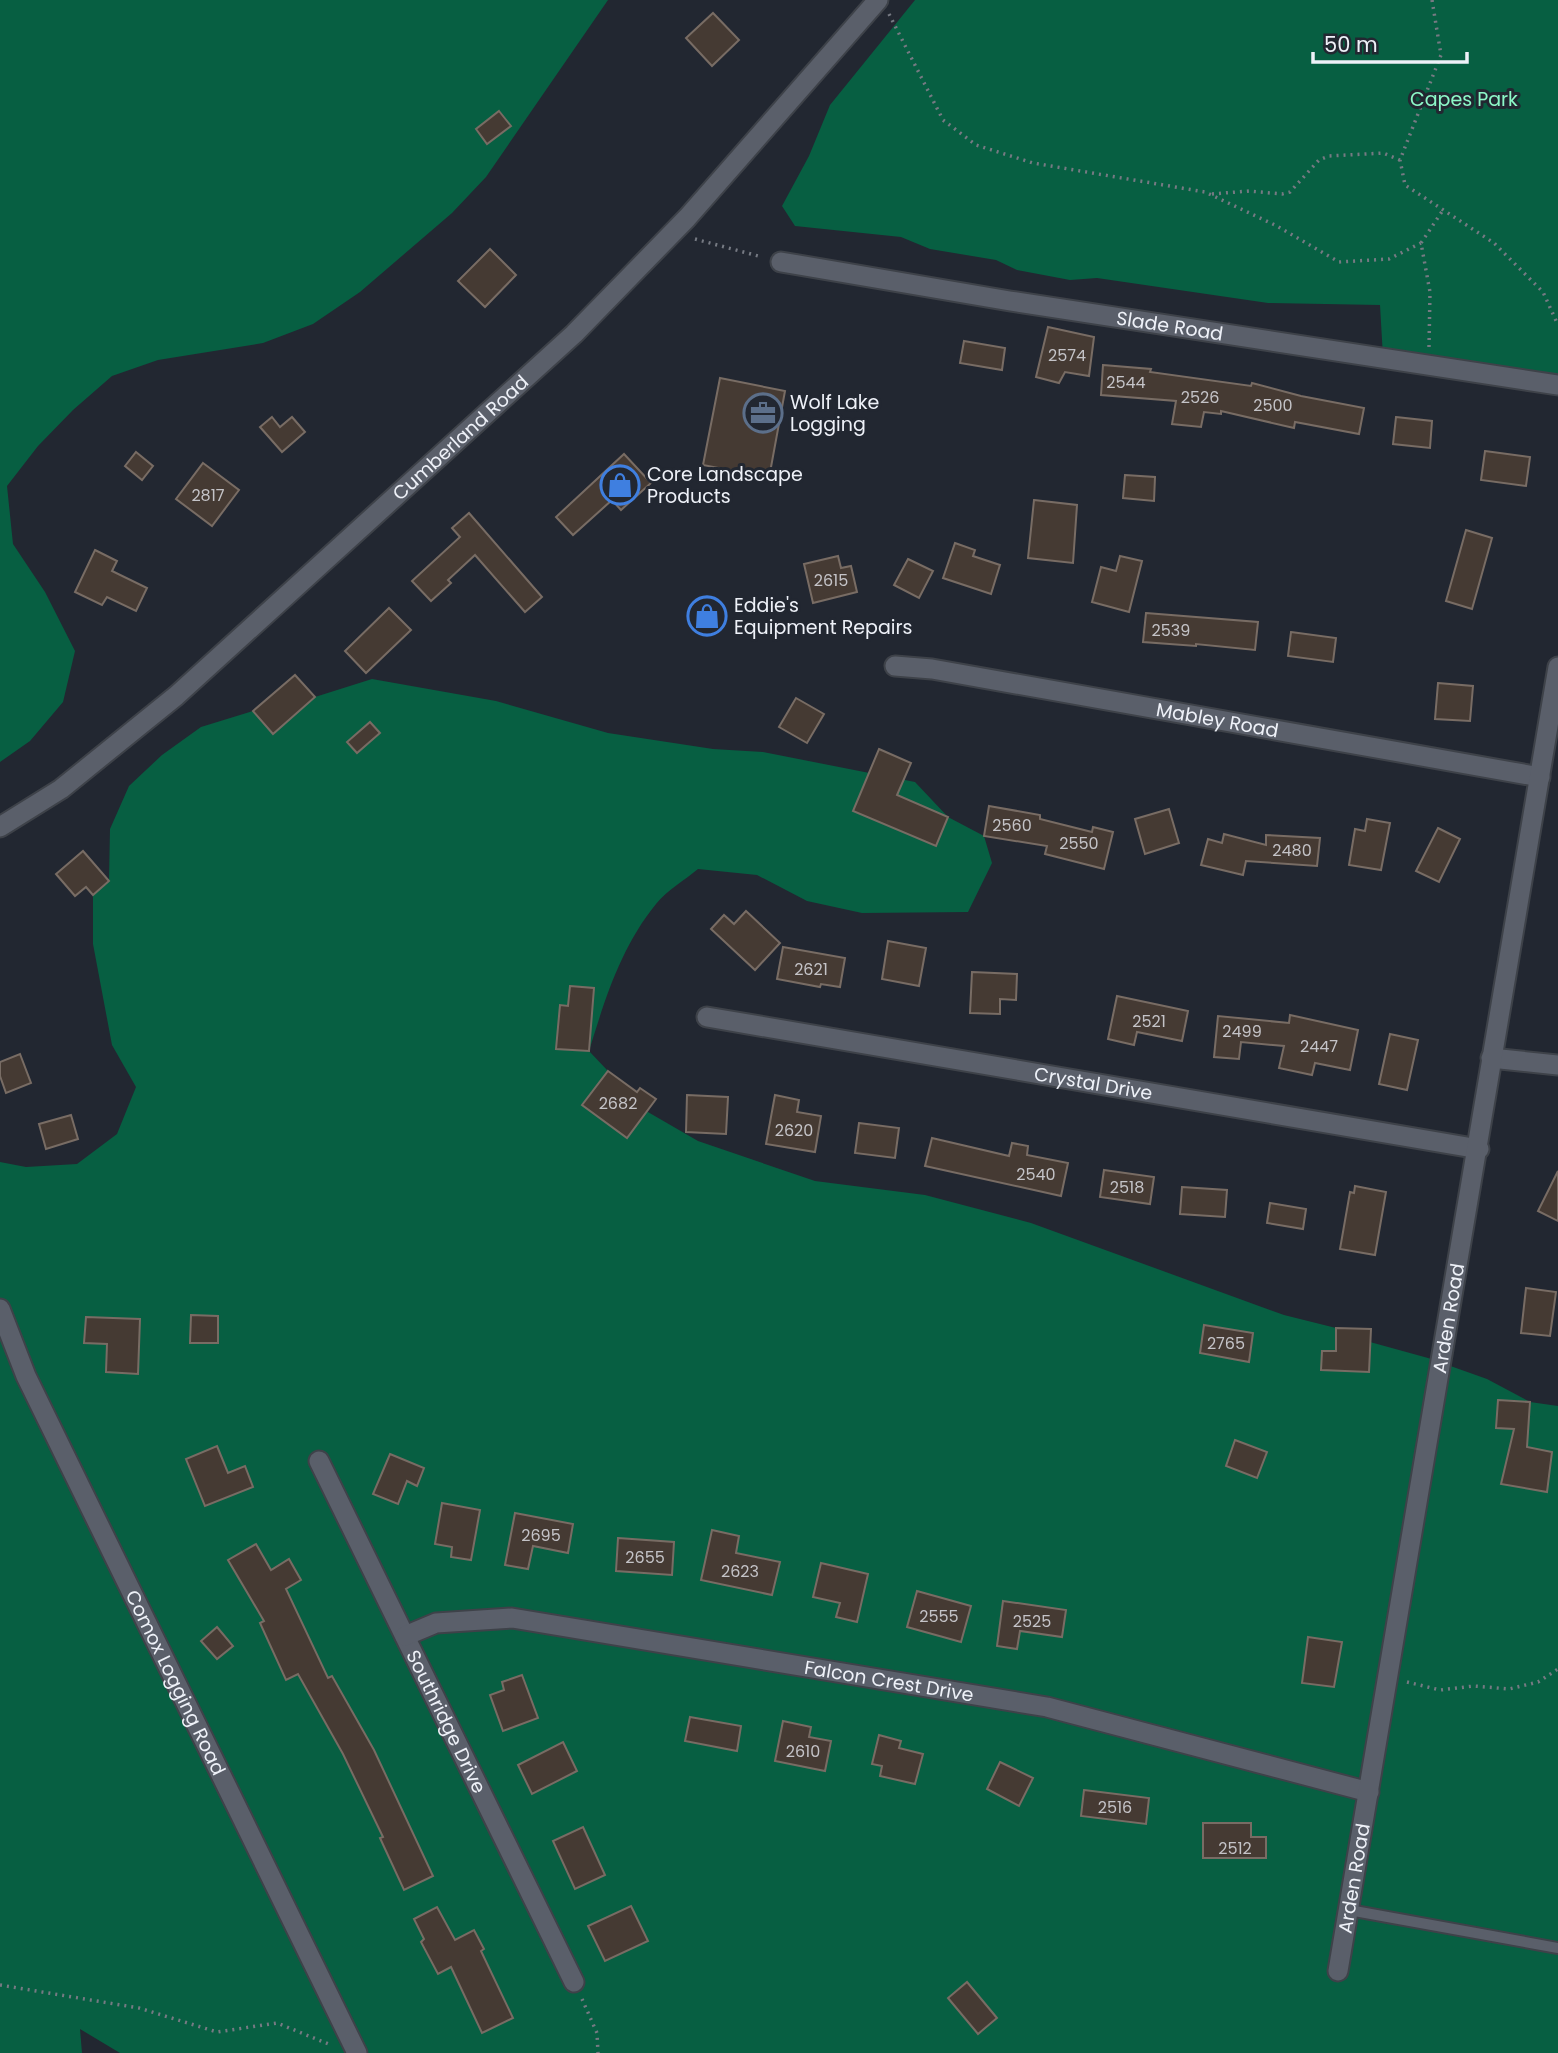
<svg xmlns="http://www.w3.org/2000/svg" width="1558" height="2053" viewBox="0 0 1558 2053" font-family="Poppins,sans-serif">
	<rect width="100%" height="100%" fill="#222731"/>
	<!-- green -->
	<g fill="#075f42">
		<polygon points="0,0 608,0 486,177 452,213 360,292 313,324 263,343 158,360 112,376 73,410 38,446 7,486 13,544 45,592 75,651 63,702 30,741 0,762"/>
		<polygon points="915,0 1558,0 1558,385 1383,357 1380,305 1268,303 1097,278 1070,280 1017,270 996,260 930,249 901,237 795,226 782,206 809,156 830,105"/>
		<path d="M372 679 496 701 608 733 713 749 763 752 915 782 948 817 984 836 992 863 968 912 862 913 807 901 757 875 698 869C685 880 667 890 656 904 621 947 605 999 589 1051L608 1071 624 1083 641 1108 698 1141 815 1181 925 1195 1031 1223 1284 1315 1336 1328 1370 1342 1428 1358 1487 1379 1530 1402 1558 1406V2053H120L80 2029 82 2053H0V1162L26 1167 77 1164 117 1134 136 1087 112 1045 93 944V895L109 881 110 829 129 786 162 755 201 727 253 711 315 697Z"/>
	</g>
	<!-- building -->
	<g fill="#453a33" stroke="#786c64" stroke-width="2">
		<polygon points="713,13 739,40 712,66 686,38"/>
		<polygon points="499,111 511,126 487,144 476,129"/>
		<polygon points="490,249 516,275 485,307 458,281"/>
		<polygon points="1048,327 1094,337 1089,376 1065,372 1059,383 1036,377"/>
		<polygon points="964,341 1005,348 1002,370 960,363"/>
		<polygon points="1103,365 1151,369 1150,372 1251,386 1252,383 1301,396 1364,408 1359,434 1295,422 1294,428 1221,411 1221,414 1204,412 1201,427 1172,424 1176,401 1101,395"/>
		<polygon points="720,378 785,391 769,478 703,465"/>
		<polygon points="272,417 280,427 292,417 305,432 282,452 260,427"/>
		<polygon points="1396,417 1432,421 1430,448 1393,444"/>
		<polygon points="1485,451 1530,457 1526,486 1481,480"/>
		<polygon points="136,452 153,466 142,480 125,466"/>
		<polygon points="624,454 651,483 621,510 612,500 573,535 556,517"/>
		<polygon points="203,463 239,490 212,526 176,499"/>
		<polygon points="1125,475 1155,477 1154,501 1123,498"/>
		<polygon points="1034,500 1077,505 1073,563 1028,558"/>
		<polygon points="469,513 542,597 525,612 475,555 448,580 451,583 431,601 412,581 460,537 452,528"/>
		<polygon points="1466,530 1492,538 1472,609 1446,601"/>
		<polygon points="955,543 975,550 973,556 1000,565 991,594 943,578"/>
		<polygon points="95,550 117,561 112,571 147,588 136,611 107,597 102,605 75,592"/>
		<polygon points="838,556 841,568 851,566 857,592 813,603 804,564"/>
		<polygon points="1120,556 1142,561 1129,612 1092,602 1101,567 1116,571"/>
		<polygon points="908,559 933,571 919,598 894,585"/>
		<polygon points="389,608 411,630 366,673 345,651"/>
		<polygon points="1146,613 1258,622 1255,650 1196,644 1196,646 1143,642"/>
		<polygon points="1291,632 1336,638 1333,662 1288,656"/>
		<polygon points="295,675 315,697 273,734 253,711"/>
		<polygon points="1438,683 1473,686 1470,721 1435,719"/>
		<polygon points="796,698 824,714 807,743 779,727"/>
		<polygon points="370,722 380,733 357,753 347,742"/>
		<polygon points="879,749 911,763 897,795 948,817 936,846 853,811"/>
		<polygon points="989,806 1040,815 1040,819 1092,832 1093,827 1113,832 1104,869 1045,854 1047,846 984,836"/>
		<polygon points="1169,809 1179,843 1145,854 1135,819"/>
		<polygon points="1367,819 1390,823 1381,870 1349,865 1355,829 1365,831"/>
		<polygon points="1438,828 1460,839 1439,882 1416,871"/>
		<polygon points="1224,834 1266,845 1266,835 1320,838 1317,866 1246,861 1243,875 1201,865 1208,839 1222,843"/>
		<polygon points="83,851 109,881 93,895 86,887 75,896 56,874"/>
		<polygon points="746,911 780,943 755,970 711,929 724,915 734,924"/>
		<polygon points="888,941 926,948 919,986 882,979"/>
		<polygon points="783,947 845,958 840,987 821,984 820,987 777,979"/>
		<polygon points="972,972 1017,974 1016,1000 1000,999 1000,1014 970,1013"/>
		<polygon points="570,986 594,988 589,1051 556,1049 560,1005 568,1006"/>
		<polygon points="1117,996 1188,1011 1182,1041 1137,1032 1134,1045 1108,1039"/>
		<polygon points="1290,1015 1358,1030 1350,1070 1315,1063 1312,1075 1279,1068 1284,1046 1241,1042 1239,1059 1214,1057 1218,1016 1289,1023"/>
		<polygon points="1390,1034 1418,1040 1407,1090 1379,1084"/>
		<polygon points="20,1054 31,1083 6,1093 0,1076 0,1062"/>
		<polygon points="608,1071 637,1092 640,1088 656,1099 627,1138 582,1105"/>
		<polygon points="687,1095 728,1097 726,1134 686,1132"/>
		<polygon points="775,1095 799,1100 797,1112 821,1116 815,1152 766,1144"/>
		<polygon points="71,1115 78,1139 46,1149 39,1124"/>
		<polygon points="859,1123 899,1128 895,1158 855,1153"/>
		<polygon points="932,1138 1009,1156 1012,1143 1028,1146 1027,1155 1068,1163 1061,1196 925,1166"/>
		<polygon points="1104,1170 1154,1177 1150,1204 1100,1197"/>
		<polygon points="1558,1171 1558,1221 1538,1211"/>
		<polygon points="1355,1186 1386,1192 1375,1255 1340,1249 1350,1192 1354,1193"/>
		<polygon points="1182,1187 1227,1190 1225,1217 1180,1214"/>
		<polygon points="1270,1203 1306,1209 1303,1229 1267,1223"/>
		<polygon points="1526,1288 1556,1292 1550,1336 1521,1333"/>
		<polygon points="191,1315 218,1316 218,1343 190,1343"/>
		<polygon points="86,1317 140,1319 138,1374 106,1372 107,1344 84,1343"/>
		<polygon points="1204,1325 1253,1333 1249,1362 1200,1353"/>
		<polygon points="1336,1328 1371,1329 1369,1372 1321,1370 1322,1351 1336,1351"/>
		<polygon points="1498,1400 1530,1402 1527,1447 1552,1452 1547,1492 1501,1484 1514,1429 1496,1428"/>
		<polygon points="1235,1440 1267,1452 1257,1478 1226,1466"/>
		<polygon points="217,1446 228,1473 245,1466 253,1487 205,1506 186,1459"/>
		<polygon points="390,1454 424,1468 417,1486 407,1481 398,1504 373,1494"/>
		<polygon points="442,1503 480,1510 471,1560 451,1557 452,1547 435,1544"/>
		<polygon points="515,1513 573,1524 568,1553 533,1546 528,1569 505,1565"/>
		<polygon points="712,1530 739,1536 736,1553 780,1562 772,1595 701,1580"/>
		<polygon points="618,1538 674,1542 672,1575 616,1571"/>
		<polygon points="256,1544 271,1570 289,1559 301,1580 286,1589 328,1678 332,1676 374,1750 433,1876 404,1890 380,1838 383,1837 343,1754 298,1674 286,1680 260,1623 264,1621 228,1560"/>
		<polygon points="821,1563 868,1574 857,1622 836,1617 840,1603 813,1597"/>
		<polygon points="917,1591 971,1606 961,1642 907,1627"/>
		<polygon points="1003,1601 1066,1610 1062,1637 1020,1631 1017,1649 997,1646"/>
		<polygon points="217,1627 233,1646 217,1659 201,1641"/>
		<polygon points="1308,1637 1342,1642 1334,1687 1302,1683"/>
		<polygon points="522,1675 538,1718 503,1731 490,1695 504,1690 502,1682"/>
		<polygon points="690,1717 741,1726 737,1751 685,1741"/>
		<polygon points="783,1721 811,1727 809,1737 831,1741 825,1771 775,1761"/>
		<polygon points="879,1735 901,1741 899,1748 923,1754 915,1784 880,1776 882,1766 872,1764"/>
		<polygon points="563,1742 577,1771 532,1794 518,1765"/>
		<polygon points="1000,1762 1033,1778 1019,1806 987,1789"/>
		<polygon points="1084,1790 1149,1798 1146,1824 1081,1816"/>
		<polygon points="1203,1823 1251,1823 1251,1837 1266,1837 1266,1858 1203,1858"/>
		<polygon points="583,1827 605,1875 575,1889 553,1841"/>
		<polygon points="631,1906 648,1941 605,1961 588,1926"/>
		<polygon points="437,1907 455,1940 474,1930 484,1949 481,1951 513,2018 482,2033 451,1967 438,1974 421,1942 424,1939 414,1919"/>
		<polygon points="967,1982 997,2018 978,2034 948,1998"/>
	</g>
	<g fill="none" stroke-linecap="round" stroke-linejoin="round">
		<!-- service casing -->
		<g stroke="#3e4249" stroke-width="14">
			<polyline id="service" points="1349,1910 1558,1948"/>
		</g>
		<!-- minor casing -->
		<g stroke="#3e4249" stroke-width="23">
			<g id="minor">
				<path id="s1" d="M781 262 1010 301 1558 385"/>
				<path id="s2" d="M895 666 932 669 1540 777"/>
				<path id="s3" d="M707 1017 1479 1149"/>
				<polyline points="1491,1058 1558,1065"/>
				<path id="s4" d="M0 1309 26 1376 357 2053"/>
				<path id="s5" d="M319 1461 574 1982"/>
				<path id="s6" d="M405 1636 436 1623 512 1618 1047 1707 1369 1792"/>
				<path id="s7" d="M1338 1971 1558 667"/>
			</g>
		</g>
		<!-- tertiary casing -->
		<g stroke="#3e4249" stroke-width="23">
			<g id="tertiary">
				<path id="s8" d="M0 827 61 789 176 696 574 334 687 218 878 0"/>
			</g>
		</g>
		<!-- path -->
		<g stroke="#767a83" stroke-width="3.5" stroke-dasharray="2 5" stroke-linecap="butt">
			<polyline points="1432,0 1441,55 1400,160 1405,185 1494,243 1543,292 1558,325"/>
			<polyline points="889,14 943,120 976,145 1033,163 1205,192 1277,226 1339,262 1389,259 1421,243"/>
			<polyline points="1212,194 1249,191 1282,194 1290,192 1319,160 1329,156 1383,153 1400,160"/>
			<polyline points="695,239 762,257"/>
			<polyline points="1429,347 1430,292 1421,243 1443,210"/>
			<polyline points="1407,1682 1440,1690 1474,1686 1509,1689 1538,1682 1558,1669"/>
			<polyline points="0,1985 139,2008 217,2032 277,2023 331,2045"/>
			<polyline points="582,1999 597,2033 598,2053"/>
		</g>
		<!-- service -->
		<use href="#service" stroke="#5a5f6a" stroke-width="10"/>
		<!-- minor -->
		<use href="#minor" stroke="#5a5f6a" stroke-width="19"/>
		<!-- tertiary -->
		<use href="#tertiary" stroke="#5a5f6a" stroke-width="19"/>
	</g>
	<!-- icons -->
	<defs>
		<g id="office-ring" transform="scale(2.0125)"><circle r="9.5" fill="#222731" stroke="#5c6f8a" stroke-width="1.5"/><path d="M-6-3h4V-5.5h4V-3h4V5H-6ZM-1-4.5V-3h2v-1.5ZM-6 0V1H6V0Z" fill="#5c6f8a"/></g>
		<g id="shop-ring" transform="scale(2.0125)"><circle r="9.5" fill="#222731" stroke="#3f7fe0" stroke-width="1.5"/><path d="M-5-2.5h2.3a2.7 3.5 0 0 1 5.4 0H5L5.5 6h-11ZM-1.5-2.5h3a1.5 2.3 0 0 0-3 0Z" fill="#3f7fe0"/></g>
	</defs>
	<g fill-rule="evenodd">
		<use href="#office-ring" x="763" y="413"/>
		<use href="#shop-ring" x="620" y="485"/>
		<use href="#shop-ring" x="707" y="616"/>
	</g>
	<g text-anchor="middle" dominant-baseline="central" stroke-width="6" stroke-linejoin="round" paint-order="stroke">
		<!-- number labels -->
		<g font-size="16" fill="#c4c3c7">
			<text x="1067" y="355">2574</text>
			<text x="1126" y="382">2544</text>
			<text x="1200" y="397">2526</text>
			<text x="1273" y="405">2500</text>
			<text x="208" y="495">2817</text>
			<text x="831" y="580">2615</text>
			<text x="1171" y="630">2539</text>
			<text x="1012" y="825">2560</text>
			<text x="1079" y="843">2550</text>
			<text x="1292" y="850">2480</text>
			<text x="811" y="969">2621</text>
			<text x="1149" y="1021">2521</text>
			<text x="1242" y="1031">2499</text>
			<text x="1319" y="1046">2447</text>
			<text x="618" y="1103">2682</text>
			<text x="794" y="1130">2620</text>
			<text x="1036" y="1174">2540</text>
			<text x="1127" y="1187">2518</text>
			<text x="1226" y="1343">2765</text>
			<text x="541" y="1535">2695</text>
			<text x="645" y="1557">2655</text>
			<text x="740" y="1571">2623</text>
			<text x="939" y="1616">2555</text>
			<text x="1032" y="1621">2525</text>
			<text x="803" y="1751">2610</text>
			<text x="1115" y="1807">2516</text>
			<text x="1235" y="1848">2512</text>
		</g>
		<!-- park labels -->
		<g font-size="19" fill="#8cf8c8" stroke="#222731">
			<text x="1464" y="99">Capes Park</text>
		</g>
		<!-- street labels -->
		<g font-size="19" fill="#eef1f8" stroke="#222731">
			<text stroke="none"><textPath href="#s1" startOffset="394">Slade Road</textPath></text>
			<text stroke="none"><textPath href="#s8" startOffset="604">Cumberland Road</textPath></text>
			<text stroke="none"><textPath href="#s2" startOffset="327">Mabley Road</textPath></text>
			<text stroke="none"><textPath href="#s3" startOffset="392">Crystal Drive</textPath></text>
			<text stroke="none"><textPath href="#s7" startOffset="662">Arden Road</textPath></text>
			<text stroke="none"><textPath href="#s6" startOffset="492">Falcon Crest Drive</textPath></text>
			<text stroke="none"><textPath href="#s4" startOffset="413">Comox Logging Road</textPath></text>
			<text stroke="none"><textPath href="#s5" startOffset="290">Southridge Drive</textPath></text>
			<text stroke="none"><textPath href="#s7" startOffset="94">Arden Road</textPath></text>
		</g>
		<!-- poi labels -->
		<g font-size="19" fill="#eef1f8" stroke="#222731" text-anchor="start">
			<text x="790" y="402">Wolf Lake<tspan x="790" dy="22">Logging</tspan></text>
			<text x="647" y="474">Core Landscape<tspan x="647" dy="22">Products</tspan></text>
			<text x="734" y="605">Eddie's<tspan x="734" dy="22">Equipment Repairs</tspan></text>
		</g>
	</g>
	<!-- scale -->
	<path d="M1313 52v10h154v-10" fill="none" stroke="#eef1f8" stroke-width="3.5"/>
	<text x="1324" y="52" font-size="21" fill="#eef1f8" stroke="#222731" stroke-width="5" paint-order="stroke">50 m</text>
</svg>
